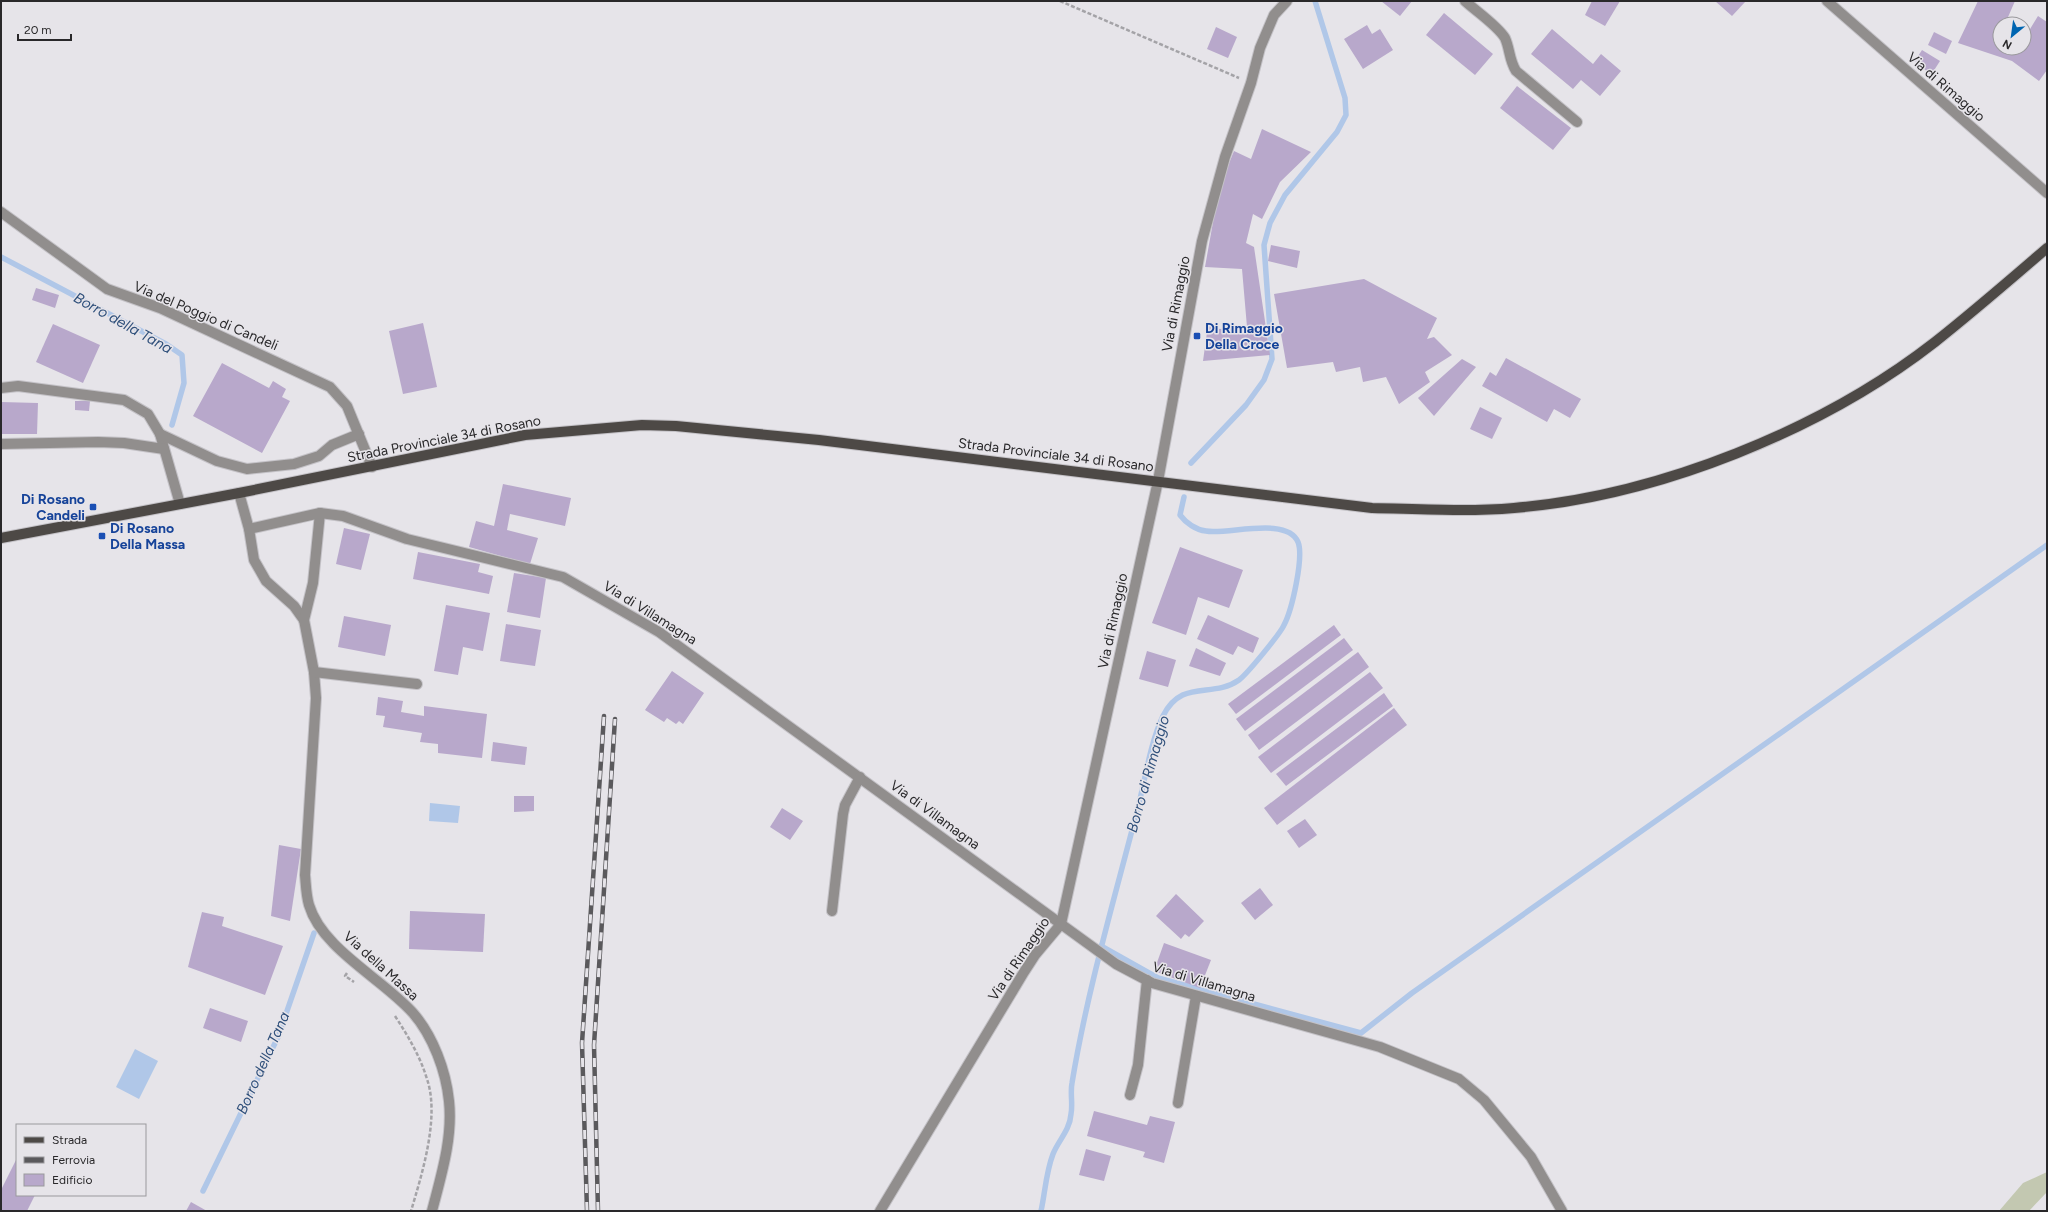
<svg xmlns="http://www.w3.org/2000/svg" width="2048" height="1212" viewBox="0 0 2048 1212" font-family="Figtree,sans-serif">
	<rect width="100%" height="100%" fill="#e6e4e9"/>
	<!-- green -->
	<polygon fill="#c3c8b1" points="2047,1172 2047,1192 2029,1211 1999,1211 2023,1183"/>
	<!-- water -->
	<g fill="#b0c7e8">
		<polygon points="430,803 460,806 458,823 429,821"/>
		<polygon points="135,1049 158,1061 139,1099 116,1087"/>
	</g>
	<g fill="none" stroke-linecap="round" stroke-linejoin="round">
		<!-- stream -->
		<g stroke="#b0c7e8" stroke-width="5.5">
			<polyline points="1,257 166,344 182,355 184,383 172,425"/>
			<polyline points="1191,463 1246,405 1264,380 1272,359 1264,245 1270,223 1285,195 1337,132 1346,115 1345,98 1315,1"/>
			<polyline points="1101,946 1158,978 1361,1033 1412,993 2047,545"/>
			<polyline points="203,1191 278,1037 314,933"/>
			<path d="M1041 1211C1045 1193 1046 1172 1053 1154 1058 1141 1070 1130 1071 1114 1073 1104 1070 1093 1072 1083 1087 992 1113 904 1136 815 1145 783 1149 746 1163 716 1182 678 1212 699 1239 680 1247 674 1280 634 1284 625 1292 610 1304 557 1298 542 1287 516 1228 535 1206 531 1196 530 1186 523 1180 515L1184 497"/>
		</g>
	</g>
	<!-- building -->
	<g fill="#b8a8cb">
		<polygon points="1381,1 1412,1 1400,16"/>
		<polygon points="1592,1 1620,1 1605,26 1585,15"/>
		<polygon points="1715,1 1746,1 1732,16"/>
		<polygon points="1978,1 2015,1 2005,24 2000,24 2000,48 2024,48 2024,39 2038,16 2047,22 2047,70 2039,81 2012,61 1958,43"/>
		<polygon points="1444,13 1493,54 1475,75 1426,35"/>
		<polygon points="1367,25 1372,34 1380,29 1393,50 1363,69 1344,39"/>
		<polygon points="1216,27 1237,37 1228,58 1207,49"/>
		<polygon points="1552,29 1593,64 1601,54 1621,71 1600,96 1581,80 1573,89 1531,54"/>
		<polygon points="1934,32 1952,41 1946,54 1928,45"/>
		<polygon points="1922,50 1940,61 1931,75 1915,61"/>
		<polygon points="1517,86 1571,128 1553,150 1500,108"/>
		<polygon points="1262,129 1311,152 1280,182 1262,219 1253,214 1246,243 1254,247 1270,355 1203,361 1208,325 1220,329 1247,327 1242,269 1205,267 1215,211 1223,178 1234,151 1251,159"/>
		<polygon points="1271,245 1300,251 1297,268 1268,261"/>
		<polygon points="1364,279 1437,318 1427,339 1434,337 1452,355 1425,372 1430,382 1399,404 1386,377 1363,382 1360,367 1336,372 1333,362 1287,368 1274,294"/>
		<polygon points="36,288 59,295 55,308 32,300"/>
		<polygon points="423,323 437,387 403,394 389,331"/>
		<polygon points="53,324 100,345 83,383 36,362"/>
		<polygon points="1506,358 1581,399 1570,418 1554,409 1547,422 1482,386 1490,372 1496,376"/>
		<polygon points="1462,359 1476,367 1434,416 1418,398"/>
		<polygon points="222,363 269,388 273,381 286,389 282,397 290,401 262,453 193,416"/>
		<polygon points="75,401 90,401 89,411 75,410"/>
		<polygon points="1,402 38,403 37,434 1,434"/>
		<polygon points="1480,407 1502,418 1492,439 1470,429"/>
		<polygon points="503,484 571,498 565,526 510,514 507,530 538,538 530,564 469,547 476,521 494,526"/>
		<polygon points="344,528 370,534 361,570 336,564"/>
		<polygon points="1180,547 1243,570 1229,608 1198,597 1186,635 1152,623"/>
		<polygon points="418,552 480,564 478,572 493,576 489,594 413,579"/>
		<polygon points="514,573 546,578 540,618 507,612"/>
		<polygon points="446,605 490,613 483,651 463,647 458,675 434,671"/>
		<polygon points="1208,615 1259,638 1253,653 1238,646 1233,655 1197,639"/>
		<polygon points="344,616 391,625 385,656 338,647"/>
		<polygon points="506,624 541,630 535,666 500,661"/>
		<polygon points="1334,625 1341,635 1236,714 1228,704"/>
		<polygon points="1344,638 1353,650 1245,731 1236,719"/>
		<polygon points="1196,648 1226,663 1220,676 1189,666"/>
		<polygon points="1147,651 1176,660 1168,687 1139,679"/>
		<polygon points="1358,652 1369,667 1259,750 1248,735"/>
		<polygon points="672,671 704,693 683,724 679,721 676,724 667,718 664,722 645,710"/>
		<polygon points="1370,672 1383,688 1271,773 1258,757"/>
		<polygon points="1384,693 1393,706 1286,786 1276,774"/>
		<polygon points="378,697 403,701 401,712 424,716 424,706 487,714 482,758 438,753 438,744 420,742 422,733 383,727 385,716 376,715"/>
		<polygon points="1394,708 1407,725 1277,825 1264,808"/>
		<polygon points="493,742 527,747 525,765 491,761"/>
		<polygon points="514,796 534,796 534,811 514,812"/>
		<polygon points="782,808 803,821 790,840 770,827"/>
		<polygon points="1305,819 1317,835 1299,848 1287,831"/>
		<polygon points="279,845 301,849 290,921 271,916"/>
		<polygon points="1260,888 1273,905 1255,920 1241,903"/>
		<polygon points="1176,894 1204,921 1189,937 1185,934 1181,939 1156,916"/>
		<polygon points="410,911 485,914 483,952 409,949"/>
		<polygon points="202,912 224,917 222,926 283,946 265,995 188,967"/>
		<polygon points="1164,943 1211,960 1200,988 1154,971"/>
		<polygon points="210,1008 248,1021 241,1042 203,1028"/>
		<polygon points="1094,1111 1147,1125 1150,1116 1175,1122 1164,1163 1143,1157 1145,1152 1087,1136"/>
		<polygon points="1086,1149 1111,1156 1104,1181 1079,1175"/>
		<polygon points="17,1158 17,1195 35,1195 27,1211 1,1211 1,1190"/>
		<polygon points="191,1202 207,1211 186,1211"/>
	</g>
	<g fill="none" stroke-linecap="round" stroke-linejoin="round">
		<!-- minor casing -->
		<g stroke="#c4c2c7" stroke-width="12">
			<g id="minor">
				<path d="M1465 1C1476 11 1498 26 1505 38 1510 49 1509 60 1516 71L1577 122"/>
				<polyline points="1827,1 2047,193"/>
				<polyline points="1,212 107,289 160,308 330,387 347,406 372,467"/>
				<polyline points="1,388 18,386 124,400 148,414 160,434 180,504"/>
				<polyline points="160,434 217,461 247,469 294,464 319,456 332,445 359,434"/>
				<polyline points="1,444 98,442 124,443 164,449"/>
				<polyline points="239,493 249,529 254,560 266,581 294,606 304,620"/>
				<path d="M320 513 313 583 304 620 314 672 316 698 305 875C306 885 306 895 309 905 322 949 383 979 413 1013 433 1036 446 1071 449 1101 453 1138 441 1176 432 1211"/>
				<polyline points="249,529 320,513 343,516 407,539 563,577 659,632 1116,964 1152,983 1380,1047 1459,1079 1484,1100 1531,1157 1562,1211"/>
				<polyline points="314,672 417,684"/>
				<polyline points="832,911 843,814 845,805 860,777"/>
				<polyline points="1130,1095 1138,1065 1147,980"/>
				<polyline points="1178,1103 1196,996"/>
				<polyline points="880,1211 1024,972 1035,955 1061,924 1158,481 1202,241 1225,157 1251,83 1260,48 1274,15 1287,1"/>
			</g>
		</g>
		<!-- major casing -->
		<g stroke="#c4c2c7" stroke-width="12">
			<path id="major" d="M1 538 239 493 525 435 642 425 676 426 819 440 1372 508C1419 509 1467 512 1514 508 1658 496 1822 430 1935 342 1973 312 2010 280 2047 248"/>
		</g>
		<!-- path -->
		<g stroke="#a4a3a7" stroke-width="2.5" stroke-dasharray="4 2" stroke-linecap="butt">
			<polyline points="1060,1 1239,78"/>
			<polyline points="347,973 345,976 354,982"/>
			<path d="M395 1016C408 1036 420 1056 427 1079 440 1117 422 1174 411 1211"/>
		</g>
		<!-- minor -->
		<use href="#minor" stroke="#918e8d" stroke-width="10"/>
		<!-- major -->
		<use href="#major" stroke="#4d4946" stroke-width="10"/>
		<!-- rail casing -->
		<g stroke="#5a595c" stroke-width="4.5">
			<g id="rail">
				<polyline points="587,1211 582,1043 604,716"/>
				<polyline points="598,1211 594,1045 615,719"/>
			</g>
		</g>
		<!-- rail -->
		<use href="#rail" stroke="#e6e4e9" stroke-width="3" stroke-dasharray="9" stroke-linecap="butt"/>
	</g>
	<!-- markers -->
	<g fill="#1a4fb4" stroke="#e6e4e9" stroke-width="1.5">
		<rect x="1193" y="332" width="8" height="8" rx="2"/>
		<rect x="89" y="503" width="8" height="8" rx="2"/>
		<rect x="98" y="532" width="8" height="8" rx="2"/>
	</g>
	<g text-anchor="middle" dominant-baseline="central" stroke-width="3" stroke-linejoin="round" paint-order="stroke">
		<!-- street labels -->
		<g font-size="14" fill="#29282a" stroke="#e6e4e9">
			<text transform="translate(1946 87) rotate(41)">Via di Rimaggio</text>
			<text transform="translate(1176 304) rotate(-79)">Via di Rimaggio</text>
			<text transform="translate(206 316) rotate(23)">Via del Poggio di Candeli</text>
			<text transform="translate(444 439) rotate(-11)">Strada Provinciale 34 di Rosano</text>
			<text transform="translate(1056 455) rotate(7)">Strada Provinciale 34 di Rosano</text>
			<text transform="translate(650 613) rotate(32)">Via di Villamagna</text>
			<text transform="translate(1113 621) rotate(-78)">Via di Rimaggio</text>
			<text transform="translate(935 815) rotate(36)">Via di Villamagna</text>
			<text transform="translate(1019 959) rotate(-56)">Via di Rimaggio</text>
			<text transform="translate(381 966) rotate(42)">Via della Massa</text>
			<text transform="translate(1204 982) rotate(17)">Via di Villamagna</text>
		</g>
		<!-- transit labels -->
		<g font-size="14" font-weight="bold" fill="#164399" stroke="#e6e4e9" text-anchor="start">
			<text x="1205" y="328">Di Rimaggio<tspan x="1205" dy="16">Della Croce</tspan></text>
			<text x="85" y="499" text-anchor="end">Di Rosano<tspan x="85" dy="16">Candeli</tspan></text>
			<text x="110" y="528">Di Rosano<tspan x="110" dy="16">Della Massa</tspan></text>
		</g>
		<!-- water labels -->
		<g font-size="15" font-style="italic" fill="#30507b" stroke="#e6e4e9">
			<text transform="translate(123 323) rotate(29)">Borro della Tana</text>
			<text transform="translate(1148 774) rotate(-74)">Borro di Rimaggio</text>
			<text transform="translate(263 1063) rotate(-66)">Borro della Tana</text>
		</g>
	</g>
	<!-- border -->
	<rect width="2048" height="1212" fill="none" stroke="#29282a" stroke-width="4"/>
	<!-- legend -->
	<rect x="16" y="1124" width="130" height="72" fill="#e6e4e9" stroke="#9a999d"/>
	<rect x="24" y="1137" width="20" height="6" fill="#4d4946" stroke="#9a999d"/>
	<text x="52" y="1144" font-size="12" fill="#29282a">Strada</text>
	<rect x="24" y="1157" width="20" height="6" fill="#5a595c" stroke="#9a999d"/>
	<text x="52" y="1164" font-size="12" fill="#29282a">Ferrovia</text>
	<rect x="24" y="1174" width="20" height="12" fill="#b8a8cb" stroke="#9a999d"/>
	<text x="52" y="1184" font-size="12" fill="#29282a">Edificio</text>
	<!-- north arrow -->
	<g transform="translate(2012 36) rotate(209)"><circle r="19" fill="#e6e4e9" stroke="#9a999d"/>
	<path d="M0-3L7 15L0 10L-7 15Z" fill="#0065b1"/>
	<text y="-6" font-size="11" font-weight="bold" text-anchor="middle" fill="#29282a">N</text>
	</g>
	<!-- scale -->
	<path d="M18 34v6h53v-6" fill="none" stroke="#29282a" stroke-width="2"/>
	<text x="24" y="34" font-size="12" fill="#29282a" stroke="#e6e4e9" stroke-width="3" paint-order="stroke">20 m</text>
</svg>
